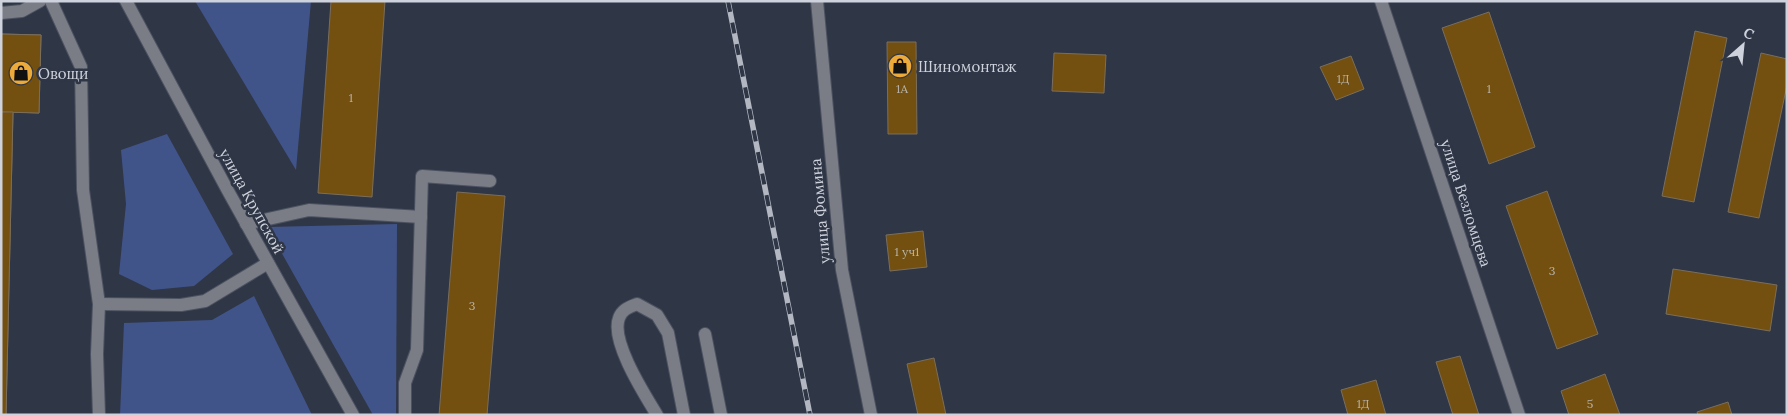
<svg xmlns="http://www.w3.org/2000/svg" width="1788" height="416" viewBox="0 0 1788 416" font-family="Lora,serif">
	<rect width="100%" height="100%" fill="#2f3646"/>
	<!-- green -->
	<g fill="#415489">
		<polygon points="195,1 311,1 296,170"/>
		<polygon points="167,134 233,254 194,286 152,290 119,274 126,204 121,150"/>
		<polygon points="397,224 396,415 373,415 267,227"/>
		<polygon points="254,296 312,415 120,415 124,323 212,320"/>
	</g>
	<!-- building -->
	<g fill="#735010" stroke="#7a6e5c">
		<polygon points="331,1 385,1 372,197 318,193"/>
		<polygon points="1489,12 1535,147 1489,164 1442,28"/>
		<polygon points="1695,31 1727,38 1694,202 1662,196"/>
		<polygon points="1,34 41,35 39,113 13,112 6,415 1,415"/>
		<polygon points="1,34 41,35 39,113 1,112"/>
		<polygon points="887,42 916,42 917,134 888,134"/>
		<polygon points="1054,53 1106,55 1104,93 1052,91"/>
		<polygon points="1761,53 1787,59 1787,85 1759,218 1728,212"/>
		<polygon points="1351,56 1364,89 1336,100 1320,67"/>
		<polygon points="1,112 13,112 6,415 1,415"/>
		<polygon points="1547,191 1598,334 1557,349 1506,206"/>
		<polygon points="457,192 505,196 487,415 439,415"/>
		<polygon points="923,231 927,267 890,271 886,235"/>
		<polygon points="1673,269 1777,285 1770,331 1666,314"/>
		<polygon points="1460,356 1479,415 1453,415 1436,362"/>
		<polygon points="934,358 946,415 918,415 907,364"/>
		<polygon points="1605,374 1620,415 1569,415 1561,391"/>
		<polygon points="1376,380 1386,415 1348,415 1341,390"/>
		<polygon points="1728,402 1732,415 1698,415 1697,412"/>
	</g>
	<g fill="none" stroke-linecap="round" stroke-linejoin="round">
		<!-- minor casing -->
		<g stroke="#4c5261" stroke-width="14">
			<g id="minor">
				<polyline points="51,1 81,67 83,190 99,304 97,354 99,415"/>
				<polyline points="126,1 228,191 353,415"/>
				<polyline points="817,1 842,270 871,415"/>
				<polyline points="1381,1 1519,415"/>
				<polyline points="1,13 22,11 40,1"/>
				<polyline points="246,224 309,210 421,217"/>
				<polyline points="99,304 181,305 205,301 268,263"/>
				<polyline points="705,334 721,415"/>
				<polyline points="405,415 405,383 417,350 422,176 490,181"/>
				<path d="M657 415C645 395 610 341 619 318 622 309 630 307 637 304L657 315 668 333 684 415"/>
			</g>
		</g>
		<!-- minor -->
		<use href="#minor" stroke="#7a7d86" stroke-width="12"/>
		<!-- rail casing -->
		<g stroke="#b2b7c2" stroke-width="5.5">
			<polyline id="rail" points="728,1 810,415"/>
		</g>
		<!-- rail -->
		<use href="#rail" stroke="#2f3646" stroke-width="4" stroke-dasharray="11" stroke-linecap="butt"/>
	</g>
	<!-- icons -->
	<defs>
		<g id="shop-disc" transform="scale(1.25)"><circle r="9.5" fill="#ebaa39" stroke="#2f3646"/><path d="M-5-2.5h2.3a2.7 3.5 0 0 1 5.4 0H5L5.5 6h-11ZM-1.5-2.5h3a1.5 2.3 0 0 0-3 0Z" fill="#111"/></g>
	</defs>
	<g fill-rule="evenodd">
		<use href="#shop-disc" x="900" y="66"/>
		<use href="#shop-disc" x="21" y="73"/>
	</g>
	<g text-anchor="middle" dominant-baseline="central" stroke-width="5" stroke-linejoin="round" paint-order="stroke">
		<!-- number labels -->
		<g font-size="12" fill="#b7b2a9">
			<text x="1343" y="78">1Д</text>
			<text x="902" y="88">1А</text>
			<text x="1489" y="88">1</text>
			<text x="351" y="97">1</text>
			<text x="907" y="251">1 уч1</text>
			<text x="1552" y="270">3</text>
			<text x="472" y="305">3</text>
			<text x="1363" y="403">1Д</text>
			<text x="1590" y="403">5</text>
		</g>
		<!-- poi labels -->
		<g font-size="15" fill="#ced2dc" stroke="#2f3646" text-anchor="start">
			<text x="918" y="66">Шиномонтаж</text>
			<text x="38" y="73">Овощи</text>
		</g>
		<!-- street labels -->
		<g font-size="15" fill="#ced2dc" stroke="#2f3646">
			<text transform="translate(252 201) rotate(61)">улица Крупской</text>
			<text transform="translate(1466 203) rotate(72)">улица Везломцева</text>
			<text transform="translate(820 211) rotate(-95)">улица Фомина</text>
		</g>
	</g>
	<!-- border -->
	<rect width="1788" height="416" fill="none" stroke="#ced2dc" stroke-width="5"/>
	<!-- north arrow -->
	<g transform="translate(1743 45) rotate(27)" stroke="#2f3646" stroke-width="4" paint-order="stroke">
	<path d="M0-4L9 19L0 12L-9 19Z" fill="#ced2dc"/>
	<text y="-8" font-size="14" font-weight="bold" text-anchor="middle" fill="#ced2dc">С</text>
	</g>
</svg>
